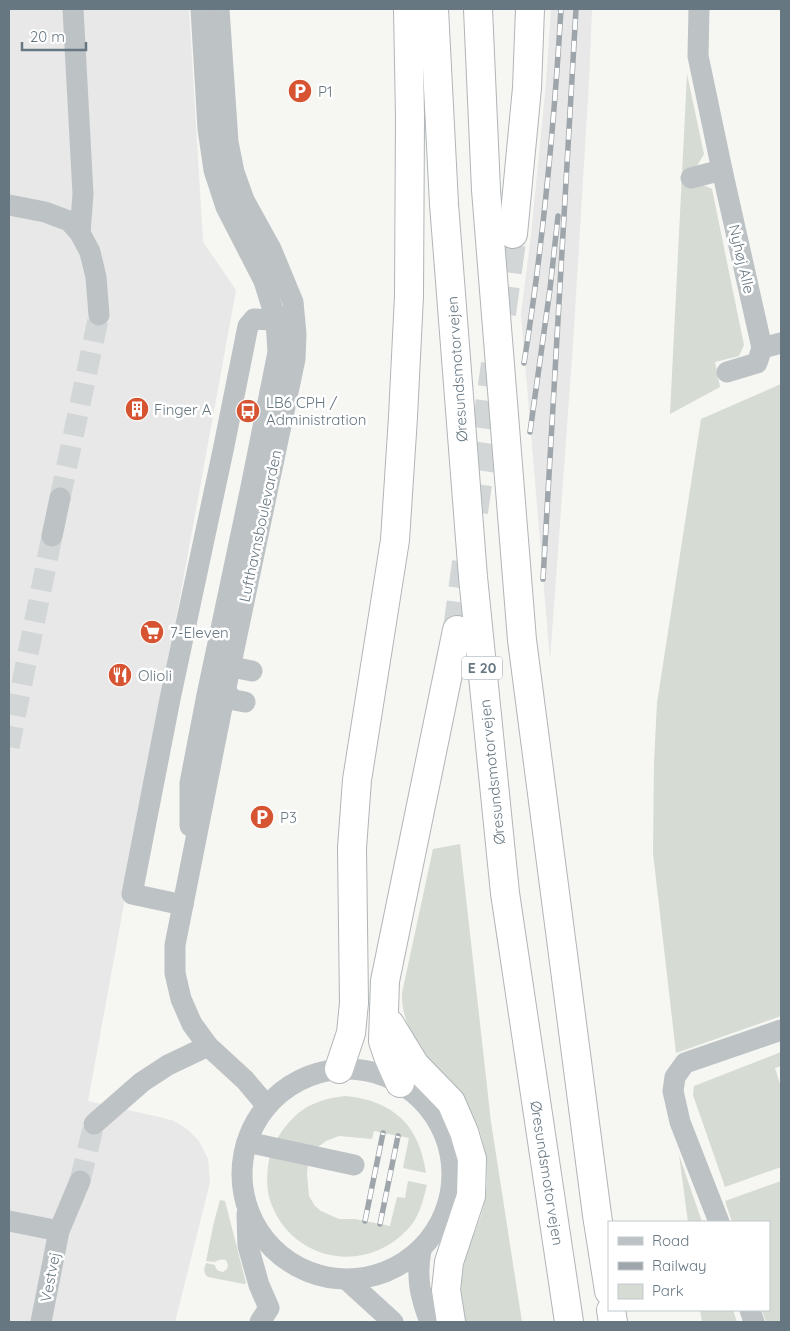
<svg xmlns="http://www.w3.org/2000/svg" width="790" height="1331" viewBox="0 0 790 1331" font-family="Quicksand,sans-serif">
	<rect width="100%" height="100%" fill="#f6f6f3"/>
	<!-- built -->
	<g fill="#e7e8e7">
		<polygon points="9,9 189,9 203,242 236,290 88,1101 159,1117 174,1121 188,1130 199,1141 208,1159 210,1182 175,1322 9,1322"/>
		<polygon points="551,9 592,9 589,81 573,344 550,660 521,314 531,235 546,83"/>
	</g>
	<!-- green -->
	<g fill="#d6dbd3">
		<polygon points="687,74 704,154 697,166 701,184 712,189 744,345 739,356 715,362 720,387 670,414"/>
		<polygon points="781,384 781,1016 676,1053 653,853 654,763 657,703 701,419"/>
		<path d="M460 844 491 1122 522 1322H463C461 1304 460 1287 463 1269 466 1250 475 1233 481 1215 487 1198 488 1177 486 1159 483 1132 470 1103 452 1083 446 1077 439 1071 433 1065 419 1049 407 1029 403 1008 402 1004 402 998 402 993L433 849Z"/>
		<polygon points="781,1052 781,1066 775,1068 781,1087 781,1167 725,1187 693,1095 694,1086"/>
		<path d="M346 1096C394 1101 419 1125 426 1173L403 1168 409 1138 374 1131 372 1139 339 1136 326 1141 314 1150 275 1142C294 1111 310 1100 346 1096Z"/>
		<path d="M270 1154 308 1162 307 1174 309 1196 315 1206 321 1211 339 1219H355L390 1226 397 1197 405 1198 408 1181 427 1185C423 1201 419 1218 407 1230 365 1275 292 1261 271 1203 265 1187 267 1170 270 1154Z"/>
		<polygon points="679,1155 702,1222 688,1222"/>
		<polygon points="781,1181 781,1322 766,1322 762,1310 769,1310 769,1222 732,1222 725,1201"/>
		<path d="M220 1200 225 1201 246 1283 244 1284 208 1277C203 1273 204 1269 206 1263L215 1265C216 1270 218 1271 223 1272L227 1269 228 1265 226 1260C222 1259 219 1259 215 1262L206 1261 214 1222Z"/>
		<polygon points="700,1310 733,1310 737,1322 702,1322"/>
	</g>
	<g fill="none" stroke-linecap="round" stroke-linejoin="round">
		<!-- minor-tunnel -->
		<g stroke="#d2d6d7" stroke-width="21" stroke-dasharray="21 11" stroke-linecap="butt">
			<polyline points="60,498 99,315"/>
			<polyline points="9,747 52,536"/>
			<polyline points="80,1181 94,1124"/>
		</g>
		<!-- highway-tunnel -->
		<g stroke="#d2d6d7" stroke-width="28" stroke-dasharray="28 14" stroke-linecap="butt">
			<polyline points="502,314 513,234"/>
			<polyline points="474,512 495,364"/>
			<polyline points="457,630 466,562"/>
		</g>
		<!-- highway casing -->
		<g stroke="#b1b5b8" stroke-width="30">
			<g id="highway">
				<polyline points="434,9 444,204 473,577 505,893 569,1322"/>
				<polyline points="478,9 486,190 522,640 597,1215 609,1291"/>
				<polyline points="513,234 527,88 530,9"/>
				<polyline points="390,1024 415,1065 451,1102 464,1132 472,1159 471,1196 449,1262 446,1290 451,1322"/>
				<polyline points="339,1069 351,1033 354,1003 352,848 357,780 395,540 403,417 409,296 410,117 408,9"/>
				<polyline points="400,1083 388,1056 383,1041 385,981 457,630"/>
				<polyline points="611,1310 613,1322"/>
			</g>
		</g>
		<!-- minor -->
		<g stroke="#bdc2c5" stroke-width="21">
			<polyline points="73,9 83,194 80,233 90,252 96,277 99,315"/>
			<polyline points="219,9 228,142 234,172 244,200 271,249 293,302 296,334 295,359 225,692 175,945 175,973 181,999 192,1024 208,1046 245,1080 267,1106"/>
			<polyline points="699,9 698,56 722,170 762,348"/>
			<polyline points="691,178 722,170"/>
			<polyline points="9,205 45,212 69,221 80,233"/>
			<polyline points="762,348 781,343"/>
			<polyline points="727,372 757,363 762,348"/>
			<polyline points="52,536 60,498"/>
			<polyline points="217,664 252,671"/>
			<polyline points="214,687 225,692 234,700 245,702"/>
			<polyline points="190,826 190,783 207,695 251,487 278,352 276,320 264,281 226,207 214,170 208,129 201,9"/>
			<polyline points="183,905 132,894 170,699 224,446 248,326 254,319 288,321"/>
			<circle cx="347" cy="1174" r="105"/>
			<polyline points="94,1124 142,1082 168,1065 208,1046"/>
			<polyline points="247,1142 354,1165"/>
			<polyline points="247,1214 248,1246 259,1285 269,1308 260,1322"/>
			<polyline points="9,1221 59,1231"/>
			<polyline points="719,1222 680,1122 673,1091 675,1077 685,1063 781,1030"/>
			<path d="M421 1250C416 1278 420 1296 430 1322"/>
			<polyline points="347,1280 393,1322"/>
			<polyline points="750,1310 754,1322"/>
			<polyline points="41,1322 59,1231 80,1181"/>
		</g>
		<!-- highway -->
		<use href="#highway" stroke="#fff" stroke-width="28"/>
		<!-- rail casing -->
		<g stroke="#9fa6ab" stroke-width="5.5">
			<g id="rail">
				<path d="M524 363C543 245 554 127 561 9"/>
				<polyline points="530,432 550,289 558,216"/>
				<polyline points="543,579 576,9"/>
				<polyline points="365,1221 383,1133"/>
				<polyline points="380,1224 398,1136"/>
			</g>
		</g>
		<!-- rail -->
		<use href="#rail" stroke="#fff" stroke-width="4" stroke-dasharray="11" stroke-linecap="butt"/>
	</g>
	<!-- icons -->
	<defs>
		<g id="parking-disc" transform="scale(1.25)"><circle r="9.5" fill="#d75432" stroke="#fff"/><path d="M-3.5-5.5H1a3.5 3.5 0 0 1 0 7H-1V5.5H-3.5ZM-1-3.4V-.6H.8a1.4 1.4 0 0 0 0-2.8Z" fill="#fff"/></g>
		<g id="building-disc" transform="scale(1.25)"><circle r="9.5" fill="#d75432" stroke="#fff"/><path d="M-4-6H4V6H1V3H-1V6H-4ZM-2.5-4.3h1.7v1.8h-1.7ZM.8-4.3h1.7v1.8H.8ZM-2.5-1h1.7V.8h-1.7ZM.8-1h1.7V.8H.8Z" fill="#fff"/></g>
		<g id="bus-disc" transform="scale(1.25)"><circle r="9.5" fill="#d75432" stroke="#fff"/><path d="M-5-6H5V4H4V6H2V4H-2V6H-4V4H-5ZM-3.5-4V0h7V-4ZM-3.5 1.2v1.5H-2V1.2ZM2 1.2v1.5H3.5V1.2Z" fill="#fff"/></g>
		<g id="supermarket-disc" transform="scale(1.25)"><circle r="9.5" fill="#d75432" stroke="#fff"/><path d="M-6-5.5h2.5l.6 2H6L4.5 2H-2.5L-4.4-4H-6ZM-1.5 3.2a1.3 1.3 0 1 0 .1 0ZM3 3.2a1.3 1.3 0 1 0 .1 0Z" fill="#fff"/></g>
		<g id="restaurant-disc" transform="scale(1.25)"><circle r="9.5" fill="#d75432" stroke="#fff"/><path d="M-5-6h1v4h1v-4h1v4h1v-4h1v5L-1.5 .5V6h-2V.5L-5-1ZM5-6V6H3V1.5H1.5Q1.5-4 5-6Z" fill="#fff"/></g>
	</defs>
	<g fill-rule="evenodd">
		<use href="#parking-disc" x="300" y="91"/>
		<use href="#building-disc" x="137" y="409"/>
		<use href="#bus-disc" x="248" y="411"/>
		<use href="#supermarket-disc" x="152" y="632"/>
		<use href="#restaurant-disc" x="120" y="675"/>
		<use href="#parking-disc" x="262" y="817"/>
	</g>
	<g text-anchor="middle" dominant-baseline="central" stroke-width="5" stroke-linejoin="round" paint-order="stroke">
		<!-- shield labels -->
		<rect fill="#fff" stroke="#95a0a8" stroke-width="1" x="462" y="656.5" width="40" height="23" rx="4"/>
		<g font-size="14" font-weight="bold" fill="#677782">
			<text x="482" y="668">E 20</text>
		</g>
		<!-- poi labels -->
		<g font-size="15" fill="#677782" stroke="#fff" text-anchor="start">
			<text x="318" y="91">P1</text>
			<text x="266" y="402">LB6 CPH /<tspan x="266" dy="17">Administration</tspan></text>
			<text x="154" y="409">Finger A</text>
			<text x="170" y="632">7-Eleven</text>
			<text x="138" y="675">Olioli</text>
			<text x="280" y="817">P3</text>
		</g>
		<!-- street labels -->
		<g font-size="15" fill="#677782" stroke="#fff">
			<text transform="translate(742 259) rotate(77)">Nyhøj Alle</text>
			<text transform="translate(457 369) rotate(-94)">Øresundsmotorvejen</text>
			<text transform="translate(260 526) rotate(-78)">Lufthavnsboulevarden</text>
			<text transform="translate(492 772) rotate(-96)">Øresundsmotorvejen</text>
			<text transform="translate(547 1173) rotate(81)">Øresundsmotorvejen</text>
			<text transform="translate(50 1277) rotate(-79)">Vestvej</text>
		</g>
	</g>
	<!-- border -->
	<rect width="790" height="1331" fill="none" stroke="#677782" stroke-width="20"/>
	<!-- legend -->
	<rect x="608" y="1221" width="162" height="90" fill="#ffffff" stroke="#c2c9cd"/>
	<rect x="618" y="1237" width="25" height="8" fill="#bdc2c5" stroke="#c2c9cd"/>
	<text x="652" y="1246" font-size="15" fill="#677782">Road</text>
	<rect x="618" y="1262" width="25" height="8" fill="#9fa6ab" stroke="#c2c9cd"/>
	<text x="652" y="1271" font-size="15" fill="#677782">Railway</text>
	<rect x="618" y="1284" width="25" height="15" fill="#d6dbd3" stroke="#c2c9cd"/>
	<text x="652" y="1296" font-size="15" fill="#677782">Park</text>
	<!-- scale -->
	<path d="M22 42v8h64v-8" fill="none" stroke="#677782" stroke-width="2.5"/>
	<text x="30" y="42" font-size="15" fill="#677782" stroke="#ffffff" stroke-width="4" paint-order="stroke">20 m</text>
</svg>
